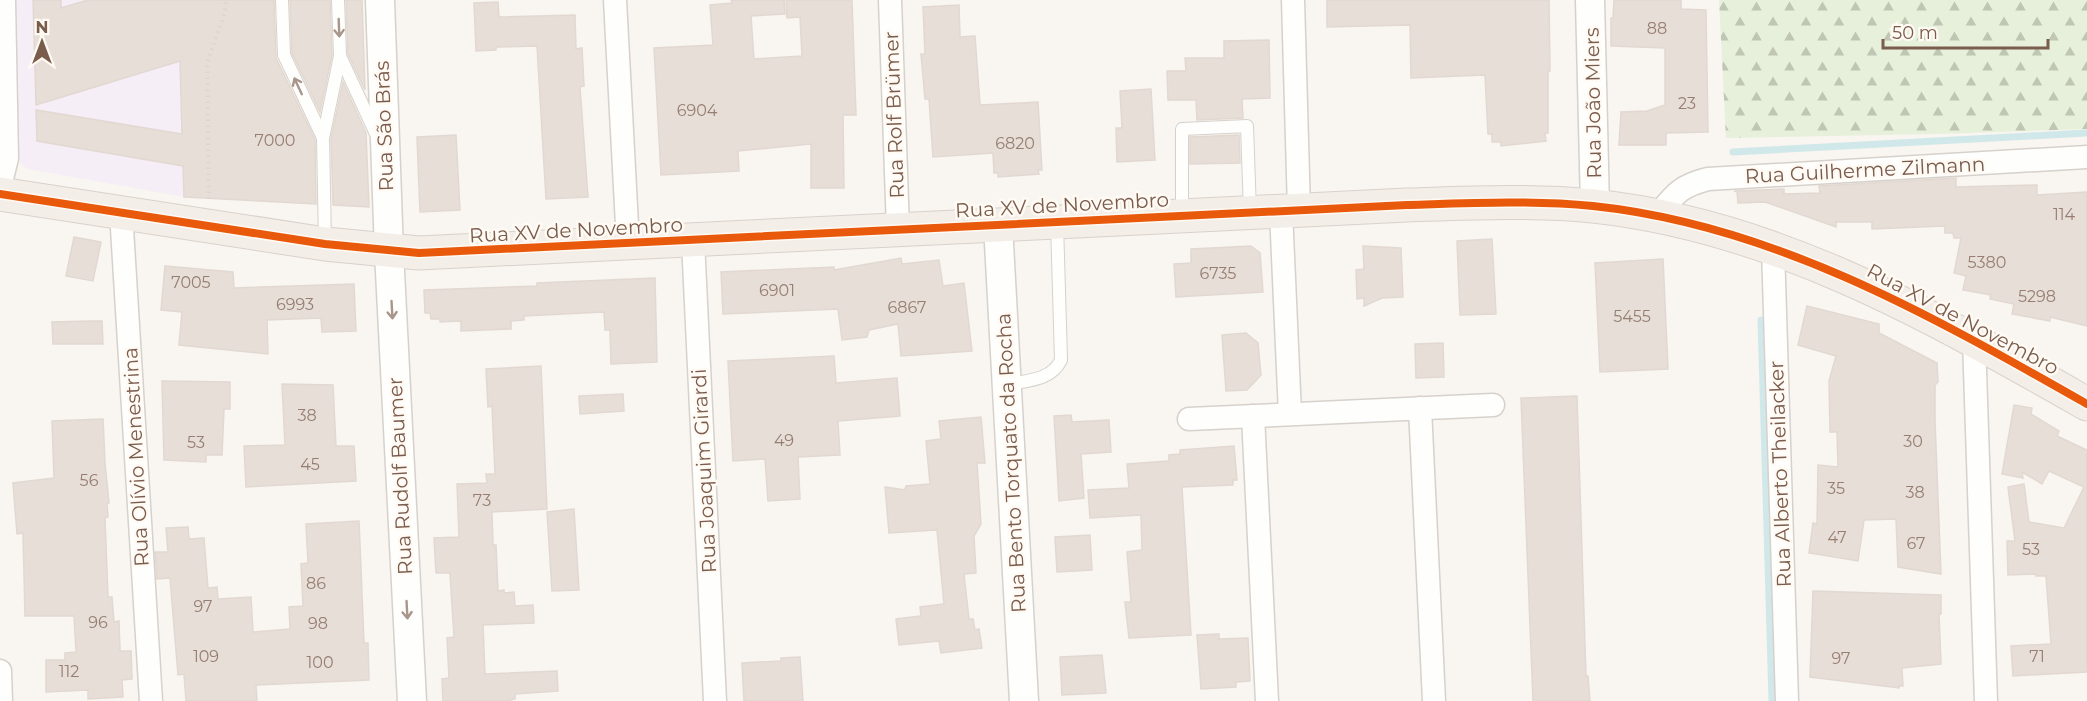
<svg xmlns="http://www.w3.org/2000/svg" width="2087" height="701" viewBox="0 0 2087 701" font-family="Montserrat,sans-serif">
	<defs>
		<pattern id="forest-firs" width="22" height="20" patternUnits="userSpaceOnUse" patternTransform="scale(1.5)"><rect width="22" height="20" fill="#e7f0db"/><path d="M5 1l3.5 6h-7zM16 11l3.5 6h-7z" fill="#c0c6b4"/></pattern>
	</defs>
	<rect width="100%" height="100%" fill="#f9f5f0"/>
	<!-- education -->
	<polygon fill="#f6eef6" points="15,0 178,0 184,197 28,169 20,163 18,158"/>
	<!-- forest -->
	<polygon fill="url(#forest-firs)" points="1719,0 2087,0 2087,129 1938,134 1726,138"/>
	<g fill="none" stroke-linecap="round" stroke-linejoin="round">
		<!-- stream -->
		<g stroke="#d0e8ea" stroke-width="7">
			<polyline points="1733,152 2087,133"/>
			<polyline points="1761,320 1772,701"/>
		</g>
	</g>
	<!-- building -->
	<g fill="#e6ded7" stroke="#e2d8d2" stroke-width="1.5">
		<polygon points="33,0 61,0 61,8 88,0 274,0 276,58 315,140 316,204 184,197 183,166 37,141 36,110 182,134 180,61 36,105"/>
		<polygon points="290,0 330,0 332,55 320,112 292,53"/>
		<polygon points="346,0 362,0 365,90 348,54"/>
		<polygon points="731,0 784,0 785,14 751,16 754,59 802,56 800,17 787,18 786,0 852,0 856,115 843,115 844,188 811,188 811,144 738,151 739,171 661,175 654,48 713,45 710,5 732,3"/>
		<polygon points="1327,0 1549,0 1550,71 1548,72 1548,133 1545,133 1546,141 1501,146 1501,142 1492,142 1492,134 1488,134 1485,75 1411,78 1410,25 1327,27"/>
		<polygon points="1614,0 1681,0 1681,9 1706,10 1708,132 1666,133 1666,145 1619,145 1621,112 1647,111 1665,105 1665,48 1611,46 1611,18 1613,18"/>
		<polygon points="498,2 499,17 575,15 576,49 582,48 584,86 580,87 588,197 546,199 537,46 496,47 496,50 476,51 474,3"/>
		<polygon points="959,5 960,37 975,36 980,105 1038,102 1042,170 1038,170 1039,174 998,177 998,173 994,173 993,153 933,157 929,99 925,99 921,54 925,54 923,7"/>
		<polygon points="1269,40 1270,98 1242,99 1243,118 1197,120 1196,100 1168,100 1167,71 1186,71 1185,58 1224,58 1224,41"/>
		<polygon points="343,82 366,133 369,207 333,205 331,139"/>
		<polygon points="1151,89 1155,160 1117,162 1116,128 1122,128 1120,91"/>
		<polygon points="456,135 460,210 420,212 417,137"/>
		<polygon points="1239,135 1240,163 1190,164 1190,137"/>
		<polygon points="1956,178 1956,187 2037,185 2037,195 2087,192 2087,326 2050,317 2050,321 2012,314 2014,304 1990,299 1991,295 1963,290 1966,276 1954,273 1961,238 1954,238 1953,233 1945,233 1945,226 1872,229 1872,222 1836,222 1836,227 1765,202 1738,203 1737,192 1734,191 1784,189 1784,194 1820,193 1819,186"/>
		<polygon points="74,237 101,242 93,281 66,276"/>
		<polygon points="1492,239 1496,314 1460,315 1457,241"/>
		<polygon points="1251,246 1260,253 1263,292 1176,297 1174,264 1191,263 1191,249"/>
		<polygon points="1363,246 1401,248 1403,297 1382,298 1364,306 1364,298 1357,299 1356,270 1364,269"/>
		<polygon points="901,258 902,264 939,260 943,286 964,283 972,351 901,356 898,324 869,330 867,337 842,340 838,309 723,314 721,272 834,267 834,270"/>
		<polygon points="1663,259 1668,369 1600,372 1595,263"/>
		<polygon points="165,266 233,272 234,288 354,284 356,331 322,332 321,318 267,320 268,354 179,345 182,312 161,310"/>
		<polygon points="655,278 657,362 611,364 610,330 605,330 604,312 524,316 524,320 511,321 511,329 461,331 461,321 440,322 440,319 431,319 430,313 425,313 424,290 537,286 537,283"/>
		<polygon points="1807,306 1879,324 1879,333 1937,363 1938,382 1935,385 1935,421 1941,574 1898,567 1896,519 1864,520 1858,561 1809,553 1813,523 1817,524 1818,465 1838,467 1837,432 1830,432 1829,381 1836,356 1798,345"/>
		<polygon points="90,321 102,321 103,344 53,344 52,322"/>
		<polygon points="1246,333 1258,343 1261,375 1247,390 1226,391 1222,335"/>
		<polygon points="1443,343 1444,377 1416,378 1415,344"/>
		<polygon points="834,356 836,383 897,378 900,416 838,421 840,455 798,457 800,499 768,501 765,459 733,461 728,361"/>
		<polygon points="541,366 547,509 492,512 493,545 496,545 498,591 504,590 504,593 514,592 515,606 533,605 534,623 483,625 485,674 557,671 558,691 515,694 515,699 506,701 443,701 442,679 449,678 447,638 454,637 450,573 436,573 434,538 459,537 457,484 487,483 486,474 495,474 492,406 488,407 486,369"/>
		<polygon points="162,381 230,382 230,409 224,409 222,455 206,455 206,462 164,460"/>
		<polygon points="282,384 333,385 336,446 354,446 356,481 246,487 244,446 285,445"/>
		<polygon points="623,394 624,411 580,414 579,396"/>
		<polygon points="1577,396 1586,676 1588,676 1590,701 1533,701 1521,398"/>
		<polygon points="2014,405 2032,408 2031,414 2059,431 2057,436 2087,450 2087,672 2013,676 2011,646 2051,644 2046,576 2036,576 2036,574 2008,575 2007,541 2015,541 2008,487 2024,484 2029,522 2064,528 2084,487 2049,471 2042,484 2022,472 2023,478 2002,474"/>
		<polygon points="1071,415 1072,422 1109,420 1111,452 1081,454 1084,498 1059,501 1054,416"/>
		<polygon points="981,417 985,463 977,463 981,524 974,536 976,573 964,574 969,619 973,619 975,630 979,629 982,648 941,653 939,641 899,645 896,619 921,616 920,607 944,604 937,530 889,533 885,487 905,490 906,486 930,484 926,441 941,439 939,421"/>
		<polygon points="103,419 105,463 109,503 107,503 108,517 105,518 108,597 112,597 114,622 119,621 120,651 131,651 132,679 122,680 123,697 88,699 88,690 46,692 46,660 65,660 65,653 76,652 74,616 25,616 23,533 17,534 13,483 54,478 52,421"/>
		<polygon points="1234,446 1237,480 1233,480 1233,485 1182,487 1191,635 1129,638 1125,602 1131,602 1127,552 1142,550 1141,515 1090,518 1088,490 1129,488 1127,464 1169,461 1169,455 1180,454 1180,450"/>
		<polygon points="574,509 579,590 552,591 547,512"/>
		<polygon points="359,521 364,643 368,643 369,680 256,685 257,701 186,701 184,674 178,675 170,578 157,579 155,552 168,552 166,528 188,527 189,539 204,538 208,588 217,587 218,599 251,597 253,632 290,629 289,607 303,606 301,564 308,563 306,524"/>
		<polygon points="1090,535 1092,570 1057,572 1055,537"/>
		<polygon points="1813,591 1941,595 1941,614 1939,614 1941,664 1902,668 1903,686 1899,686 1899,688 1810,677"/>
		<polygon points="1219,634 1219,639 1248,638 1250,681 1236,682 1236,687 1201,689 1197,635"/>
		<polygon points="1102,655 1106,693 1062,695 1060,657"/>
		<polygon points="800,657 803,701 744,701 742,663 781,661 781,658"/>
	</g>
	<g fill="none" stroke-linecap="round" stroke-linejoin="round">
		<!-- service casing -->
		<g stroke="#d7d1cb" stroke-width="14">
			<g id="service">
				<polyline points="282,0 284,55 323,138"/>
				<polyline points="340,56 376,134"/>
				<polyline points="1182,215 1182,129 1247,126 1250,212"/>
				<polyline points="325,243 323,138 340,56 338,0"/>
				<path d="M1006 385C1027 380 1051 381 1061 360L1057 223"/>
			</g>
		</g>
		<!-- minor casing -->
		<g stroke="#d7d1cb" stroke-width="25">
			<g id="minor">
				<polyline points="615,0 628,244"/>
				<polyline points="890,0 898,230"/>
				<polyline points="1293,0 1299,210"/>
				<polyline points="0,187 7,158 4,0"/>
				<polyline points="1281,211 1290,414"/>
				<polyline points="121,212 151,701"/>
				<path d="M1657 216C1675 194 1680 186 1708 179L2087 157"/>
				<polyline points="693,241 715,701"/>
				<polyline points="1773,248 1787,701"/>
				<polyline points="1974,340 1986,701"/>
				<polyline points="1420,408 1434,701"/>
				<polyline points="1253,416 1267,701"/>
				<polyline points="1189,419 1493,405"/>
				<polyline points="0,671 1,701"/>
			</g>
		</g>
		<!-- tertiary casing -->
		<g stroke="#d7d1cb" stroke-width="31">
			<g id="tertiary">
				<polyline points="380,0 389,252 412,701"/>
				<polyline points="1590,0 1595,207"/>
				<polyline points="998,225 1024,701"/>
			</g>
		</g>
		<!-- primary casing -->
		<g stroke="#dad1cc" stroke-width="35">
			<path id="primary" d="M0 194 325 244 419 253 1407 205C1469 203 1531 200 1593 206 1774 225 1932 316 2087 404"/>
		</g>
		<!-- path -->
		<polyline stroke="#dcd5d0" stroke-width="4" stroke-dasharray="1.5 4.5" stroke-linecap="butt" points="209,199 207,63 225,12 226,0"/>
		<!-- service -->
		<use href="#service" stroke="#fefefd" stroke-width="12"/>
		<!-- minor -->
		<use href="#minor" stroke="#fefefd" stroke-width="22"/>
		<!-- tertiary -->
		<use href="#tertiary" stroke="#fefefd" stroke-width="28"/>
		<!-- primary -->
		<use href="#primary" stroke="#f3eee8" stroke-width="33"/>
		<!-- cycleway casing -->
		<g stroke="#fffaf3" stroke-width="11">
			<path id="cycleway" d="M0 194 325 244 419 253 1407 205C1469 203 1531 200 1593 206 1774 225 1932 316 2087 404"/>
		</g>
		<!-- cycleway -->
		<use href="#cycleway" stroke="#e8590c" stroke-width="8"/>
	</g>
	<!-- one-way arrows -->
	<defs><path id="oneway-shaft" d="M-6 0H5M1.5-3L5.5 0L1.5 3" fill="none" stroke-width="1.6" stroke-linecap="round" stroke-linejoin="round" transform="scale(1.5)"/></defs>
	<g stroke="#a8958b">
		<use href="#oneway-shaft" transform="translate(339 28) rotate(88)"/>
		<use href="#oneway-shaft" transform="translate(298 86) rotate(-115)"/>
		<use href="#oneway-shaft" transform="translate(392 310) rotate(87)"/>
		<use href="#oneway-shaft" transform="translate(407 610) rotate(87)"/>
	</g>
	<g text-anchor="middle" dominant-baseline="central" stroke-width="5" stroke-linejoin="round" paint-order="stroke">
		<!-- number labels -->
		<g font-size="16" fill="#977e72">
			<text x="1657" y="28">88</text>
			<text x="1687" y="103">23</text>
			<text x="697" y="110">6904</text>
			<text x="275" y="140">7000</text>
			<text x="1015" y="143">6820</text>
			<text x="2064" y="214">114</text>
			<text x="1987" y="262">5380</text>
			<text x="1218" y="273">6735</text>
			<text x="191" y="282">7005</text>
			<text x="777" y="290">6901</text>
			<text x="2037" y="296">5298</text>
			<text x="295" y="304">6993</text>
			<text x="907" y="307">6867</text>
			<text x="1632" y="316">5455</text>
			<text x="307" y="415">38</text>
			<text x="784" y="440">49</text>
			<text x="1913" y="441">30</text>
			<text x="196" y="442">53</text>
			<text x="310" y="464">45</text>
			<text x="89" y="480">56</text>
			<text x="1836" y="488">35</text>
			<text x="1915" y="492">38</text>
			<text x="482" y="500">73</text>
			<text x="1837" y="537">47</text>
			<text x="1916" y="543">67</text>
			<text x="2031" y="549">53</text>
			<text x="316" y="583">86</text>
			<text x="203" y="606">97</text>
			<text x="98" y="622">96</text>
			<text x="318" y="623">98</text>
			<text x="206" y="656">109</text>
			<text x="2037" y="656">71</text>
			<text x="1841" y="658">97</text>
			<text x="320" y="662">100</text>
			<text x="69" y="671">112</text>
		</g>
		<!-- street labels -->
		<g font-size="20" fill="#7a5c4d" stroke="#fffaf3">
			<text transform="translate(1593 103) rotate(-91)">Rua João Miers</text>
			<text transform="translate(894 115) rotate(-92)">Rua Rolf Brümer</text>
			<text transform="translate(384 126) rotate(-92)">Rua São Brás</text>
			<text transform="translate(1865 170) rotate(-3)">Rua Guilherme Zilmann</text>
			<text transform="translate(1062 205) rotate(-3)">Rua XV de Novembro</text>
			<text transform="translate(576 230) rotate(-3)">Rua XV de Novembro</text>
			<text transform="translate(1963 319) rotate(28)">Rua XV de Novembro</text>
			<text transform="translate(136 457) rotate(-93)">Rua Olívio Menestrina</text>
			<text transform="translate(1011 463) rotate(-93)">Rua Bento Torquato da Rocha</text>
			<text transform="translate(704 471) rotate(-93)">Rua Joaquim Girardi</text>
			<text transform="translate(1780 474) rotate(-92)">Rua Alberto Theilacker</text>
			<text transform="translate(400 476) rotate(-93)">Rua Rudolf Baumer</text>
		</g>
	</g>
	<!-- north arrow -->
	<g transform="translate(42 42)" stroke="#fffaf3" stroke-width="4.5" paint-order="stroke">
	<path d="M0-4.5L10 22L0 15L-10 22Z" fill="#7a5c4d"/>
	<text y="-9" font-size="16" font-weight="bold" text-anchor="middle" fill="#7a5c4d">N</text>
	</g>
	<!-- scale -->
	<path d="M1883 39v9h165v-9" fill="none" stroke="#7a5c4d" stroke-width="3"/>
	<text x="1892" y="39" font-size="18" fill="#7a5c4d" stroke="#fffaf3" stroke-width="4.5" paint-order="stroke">50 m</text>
</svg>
